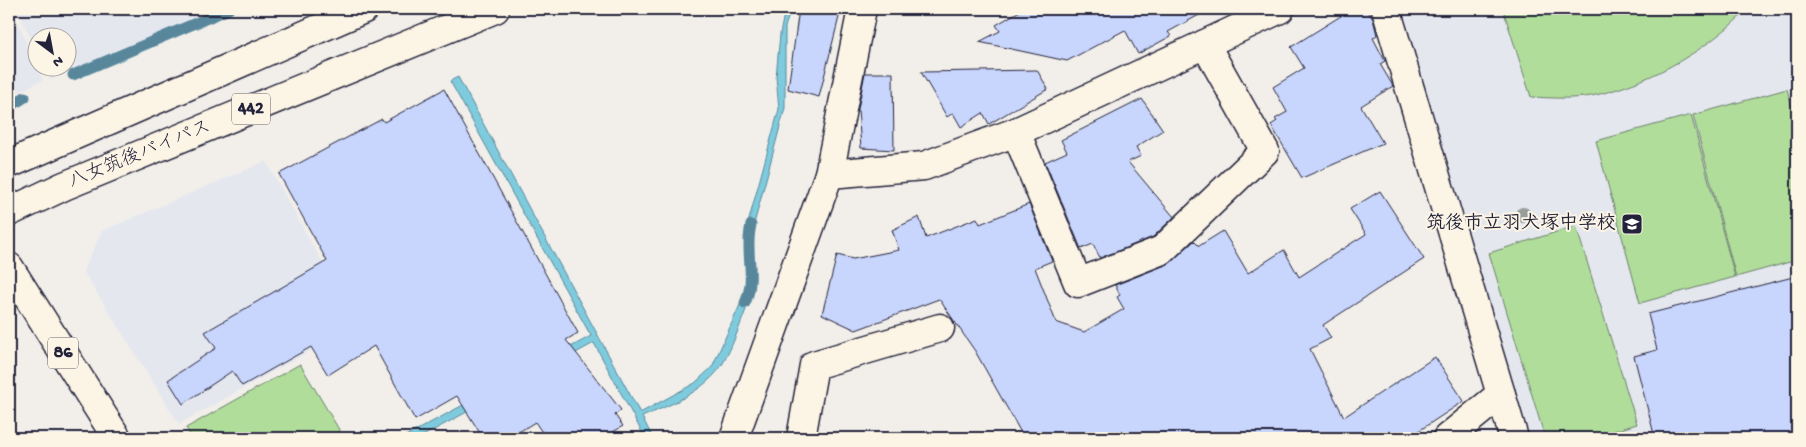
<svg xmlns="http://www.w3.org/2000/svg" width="1806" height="447" viewBox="0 0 1806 447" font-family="'Gochi Hand','Klee One',sans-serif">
	<rect width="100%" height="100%" fill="#f2efea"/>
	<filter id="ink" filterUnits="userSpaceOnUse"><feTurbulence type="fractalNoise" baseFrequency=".02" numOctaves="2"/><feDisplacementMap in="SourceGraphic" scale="10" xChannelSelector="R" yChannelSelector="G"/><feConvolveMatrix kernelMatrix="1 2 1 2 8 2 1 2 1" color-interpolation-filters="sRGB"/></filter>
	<g filter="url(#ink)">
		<!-- built -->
		<g fill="#e5e7ef">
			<polygon points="9,9 12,9 43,80 9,97"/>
			<polygon points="17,9 219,9 50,80 45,68 68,68 68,38 38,38 37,52"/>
			<polygon points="1402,9 1797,9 1797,438 1530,438"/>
			<polygon points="266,161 357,325 179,424 83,271 102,231"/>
		</g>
		<!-- green -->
		<g fill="#b1dd9b" stroke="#6a806b">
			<path d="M1503 9H1748C1708 49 1655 80 1600 94 1578 100 1553 98 1531 97Z"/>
			<polygon points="1787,89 1797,126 1797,260 1736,277 1693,115"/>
			<polygon points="1691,115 1735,277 1640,303 1596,141"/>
			<polygon points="1576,226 1637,424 1591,438 1545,438 1489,253"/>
			<polygon points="300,364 344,438 192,438 186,428"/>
		</g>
		<!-- water -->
		<g fill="#7ecbdd" stroke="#59879c">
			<polygon points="785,9 791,9 785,27 785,108 750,239 744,238 779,109 776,77 780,34"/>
			<path d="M458 77 640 413 695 383 712 367 748 287 754 290C744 312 733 349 720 368 701 393 670 405 642 417L653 438H645L594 343 419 438H402L591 336 450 81Z"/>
		</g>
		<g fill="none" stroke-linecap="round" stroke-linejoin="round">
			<!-- stream -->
			<g stroke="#59879c" stroke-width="11">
				<polyline points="73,75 229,9"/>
				<polyline points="9,107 25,97"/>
				<path d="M745 303C757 276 744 252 751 225"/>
			</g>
		</g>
		<!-- building -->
		<g fill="#c8d5fc" stroke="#22223b">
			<polygon points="799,9 841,9 819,97 788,89"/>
			<polygon points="1023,9 1210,9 1168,32 1171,36 1138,54 1125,30 1067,61 979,42 1000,31 996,25"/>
			<polygon points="1352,9 1366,9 1373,19 1377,35 1373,38 1385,61 1380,64 1393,86 1361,106 1383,143 1302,178 1271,125 1277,121 1275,119 1287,112 1273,87 1304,68 1291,47"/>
			<polygon points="1037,70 1048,89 989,124 983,113 961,127 953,113 947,117 921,72"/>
			<polygon points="865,73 893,73 894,150 861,148 858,109"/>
			<polygon points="444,89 578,333 566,340 621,410 615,415 623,426 603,438 546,438 535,422 509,438 483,438 457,396 415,420 374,346 328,375 311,347 242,386 232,371 183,404 168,380 216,348 205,332 327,261 279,174 382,119 384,122"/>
			<polygon points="1142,99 1163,130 1136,147 1141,156 1128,162 1174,217 1153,237 1100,258 1093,244 1081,249 1045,162 1067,152 1061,140"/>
			<polygon points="1380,191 1424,259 1323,325 1331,338 1310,349 1344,417 1435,357 1464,401 1408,438 1024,438 975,351 939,299 856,330 822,314 837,255 853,259 899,250 892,230 919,217 926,238 977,218 980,224 1029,204 1052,261 1035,268 1056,322 1084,332 1124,309 1117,297 1120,295 1115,285 1168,264 1194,241 1199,246 1223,231 1248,273 1284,250 1299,277 1366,234 1350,209"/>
			<polygon points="1797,276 1797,438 1655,438 1634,356 1657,350 1648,314"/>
		</g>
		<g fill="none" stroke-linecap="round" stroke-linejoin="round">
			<!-- minor casing -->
			<g stroke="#22223b" stroke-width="31">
				<g id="minor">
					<polyline points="1386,9 1514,438"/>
					<polyline points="1016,132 1078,283 1162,250 1265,151 1205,44"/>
					<polyline points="829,174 924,166 1016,132 1280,9"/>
					<polyline points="734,438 829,174 862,9"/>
					<polyline points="801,438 814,365 940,328"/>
					<polyline points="1447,438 1501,394"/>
				</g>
			</g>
			<!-- major casing -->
			<g stroke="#22223b" stroke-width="31">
				<polyline id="major" points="9,267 117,438"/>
			</g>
			<!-- highway casing -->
			<g stroke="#22223b" stroke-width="31">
				<g id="highway">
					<polyline points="9,164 364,9"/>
					<polyline points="9,212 64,186 495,9"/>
				</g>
			</g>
			<!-- minor -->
			<use href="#minor" stroke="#fcf5e5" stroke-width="28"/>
			<!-- major -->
			<use href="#major" stroke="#fcf5e5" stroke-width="28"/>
			<!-- highway -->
			<use href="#highway" stroke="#fcf5e5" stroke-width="28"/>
		</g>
		<!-- trees -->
		<circle fill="#979d9a" cx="1523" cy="215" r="8"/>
	</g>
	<!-- icons -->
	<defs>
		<g id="school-square" transform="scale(1.125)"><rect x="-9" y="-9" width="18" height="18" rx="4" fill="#22223b" stroke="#fcf5e5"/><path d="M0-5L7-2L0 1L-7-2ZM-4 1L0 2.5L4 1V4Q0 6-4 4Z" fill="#fff"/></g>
	</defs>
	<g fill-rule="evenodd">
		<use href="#school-square" x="1632" y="224"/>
	</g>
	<g text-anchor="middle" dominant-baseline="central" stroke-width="4" stroke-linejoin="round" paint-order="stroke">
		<!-- shield labels -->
		<g fill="#fcf5e5" stroke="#63616e" stroke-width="1">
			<rect x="232" y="93.5" width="38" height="31" rx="4"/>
			<rect x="48" y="337.5" width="30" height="31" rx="4"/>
		</g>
		<g font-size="18" font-weight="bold" fill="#22223b">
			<text x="251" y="109">442</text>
			<text x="63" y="353">86</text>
		</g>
		<!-- street labels -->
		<g font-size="19" fill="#22223b" stroke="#fcf5e5">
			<text transform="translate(140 155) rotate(-22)">八女筑後バイパス</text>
		</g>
		<!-- poi labels -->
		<g font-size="19" font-weight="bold" fill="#22223b" stroke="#fcf5e5" text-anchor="end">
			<text x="1616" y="224">筑後市立羽犬塚中学校</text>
		</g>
	</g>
	<!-- margin -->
	<rect width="1806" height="447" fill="none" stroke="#fcf5e5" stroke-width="30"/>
	<rect x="15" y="15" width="1776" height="417" fill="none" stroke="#22223b" stroke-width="2" filter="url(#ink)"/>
	<!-- north arrow -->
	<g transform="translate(52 52) rotate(148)"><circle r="24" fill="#fcf5e5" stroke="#a5a1a1"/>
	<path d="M0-4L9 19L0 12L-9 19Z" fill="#22223b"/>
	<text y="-8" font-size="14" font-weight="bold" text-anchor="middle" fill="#22223b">N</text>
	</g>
</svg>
